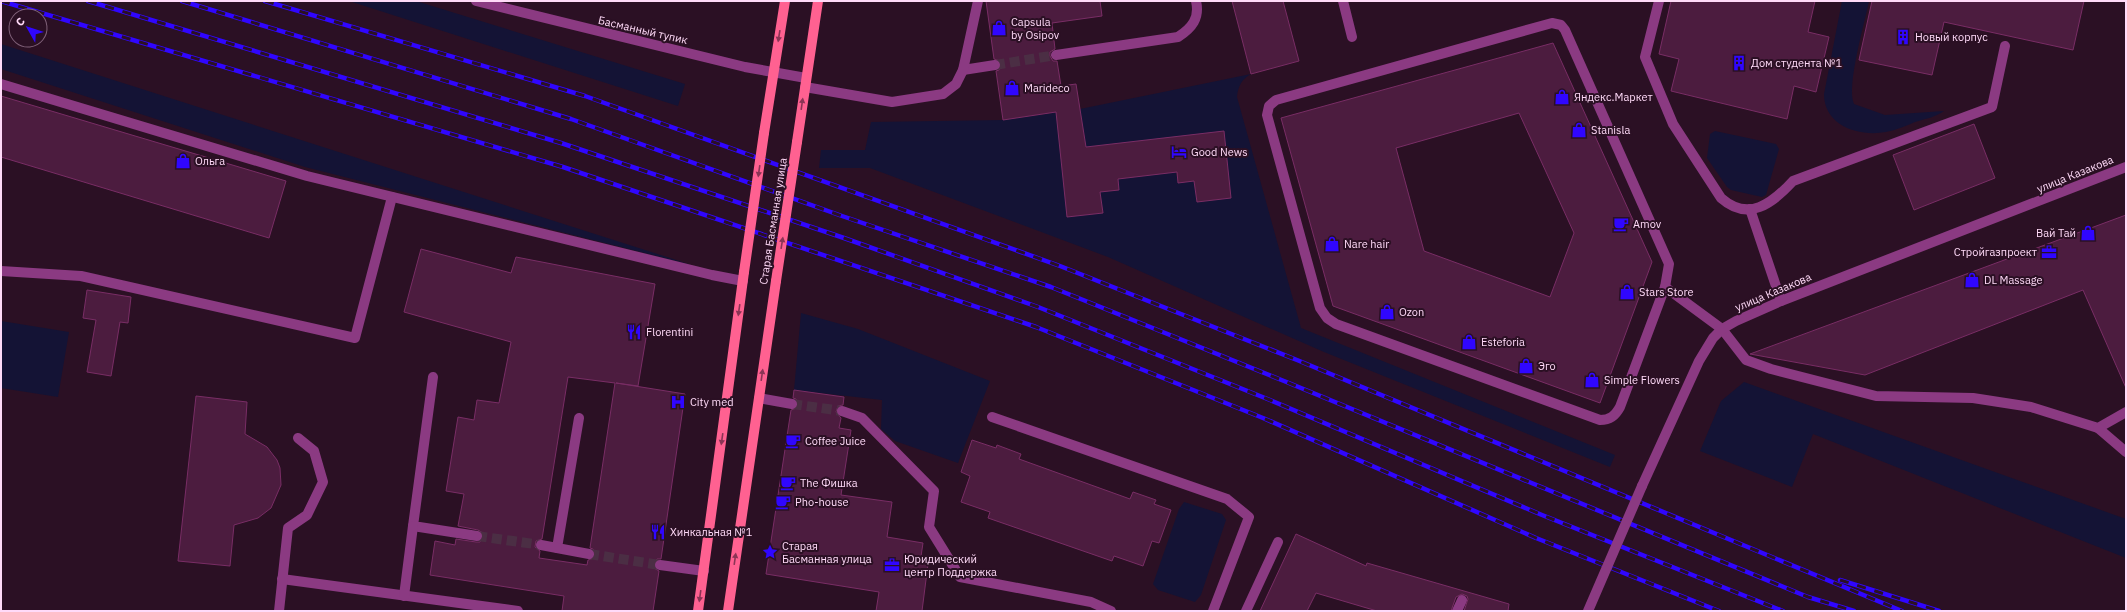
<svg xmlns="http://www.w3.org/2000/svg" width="2127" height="612" viewBox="0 0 2127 612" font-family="'IBM Plex Sans',sans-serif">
	<rect width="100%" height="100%" fill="#2b1024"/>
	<!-- green -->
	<g fill="#141335" fill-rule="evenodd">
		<polygon points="349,1 416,1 685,84 678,106"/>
		<path d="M1842 1H1869C1865 22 1846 86 1854 104L1885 115 1944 111C1936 117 1925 119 1915 122 1906 126 1896 130 1886 132 1859 137 1824 126 1824 94Z"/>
		<polygon points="1,44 692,265 305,167 1,69"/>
		<path d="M1251 74C1242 79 1238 86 1237 97L1301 328 1615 455 1610 467 1324 352 1108 257 870 168H819L821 150H865L871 122 1003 120 1080 109ZM1224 132 1231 198 1197 202 1194 181 1178 183 1176 172 1118 179 1119 190 1100 192 1103 213 1067 216 1060 150Z"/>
		<polygon points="1715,131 1776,144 1779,149 1766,195 1762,197 1731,190 1727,187 1707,158 1710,134"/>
		<polygon points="801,313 858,329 990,381 958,463 895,441 881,429 882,400 794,390"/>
		<polygon points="1,321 69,332 58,397 1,388"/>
		<polygon points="1744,382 2126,519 2126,558 1813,434 1792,487 1700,451 1721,401"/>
		<polygon points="1184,502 1222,514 1226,520 1201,595 1195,602 1158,590 1153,584 1179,509"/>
	</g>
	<!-- building -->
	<g fill="#4c1c3f" stroke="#792d65" fill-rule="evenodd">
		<polygon points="986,1 1100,1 1102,16 1052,23 1055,49 1050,52 1050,56 1053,61 1057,61 1061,86 1076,84 1086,147 1224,131 1231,198 1197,202 1194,181 1178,183 1177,172 1118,179 1119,190 1100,192 1103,213 1067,217 1056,112 1003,120 996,71 999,70 1001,64 1000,61 994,59"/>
		<polygon points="1232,1 1283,1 1299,61 1251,74"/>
		<polygon points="1671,1 1815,1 1808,32 1829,37 1816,92 1794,86 1787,119 1671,91 1679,59 1659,54"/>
		<polygon points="1872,1 2084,1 2073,50 1944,22 1932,75 1859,60"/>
		<path d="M1553 43 1652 262 1600 403 1333 306 1281 118ZM1519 113 1574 233 1550 297 1424 251 1396 148Z"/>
		<polygon points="1,96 286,181 269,238 1,157"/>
		<polygon points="1974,124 1995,178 1914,210 1893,155"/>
		<polygon points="2126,215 2126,388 2083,290 1865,375 1750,354"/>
		<path d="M421 249 511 273 516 257 655 284 638 386 616 383 685 394 661 559H657L654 564V568L659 571 653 611H562L564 596 430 575 435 541 455 545 456 539 476 542H480L483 537V533L478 530 458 526 464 494 446 491 458 417 474 420 477 400 499 403 511 342 404 312ZM568 377 615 383 590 548 593 549 595 555 594 558 588 560 587 565 539 558 540 551 535 547 536 541 542 539Z"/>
		<polygon points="87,290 131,297 128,323 120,322 111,376 87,372 96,320 83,318"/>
		<polygon points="794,390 844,397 843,405 838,406 836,412 841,418 839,428 851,430 841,495 892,502 887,537 923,543 920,563 928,564 922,611 876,611 879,592 766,574 791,410 797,408 798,405 796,399 793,398"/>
		<polygon points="196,396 247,402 245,434 267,447 277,460 280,468 281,485 271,508 258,518 234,525 230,566 178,561"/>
		<polygon points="972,440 996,448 997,445 1021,454 1019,459 1130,499 1133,492 1156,500 1154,504 1171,510 1159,543 1152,541 1143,566 1114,556 1112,561 988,518 990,512 961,502 970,476 961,472"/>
		<polygon points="1296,534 1366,566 1367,563 1509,604 1508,611 1464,611 1468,599 1467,596 1462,594 1456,597 1451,611 1377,611 1316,593 1307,611 1260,611"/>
	</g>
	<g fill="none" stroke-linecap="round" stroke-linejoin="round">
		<!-- minor-tunnel -->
		<g stroke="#4b2e44" stroke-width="10" stroke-dasharray="10 5" stroke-linecap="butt">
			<polyline points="995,65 1056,55"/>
			<polyline points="792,404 842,411"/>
			<polyline points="477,536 541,545"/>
			<polyline points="589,554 660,565"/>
		</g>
		<!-- minor -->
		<g stroke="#8b3a82" stroke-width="10">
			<polyline points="476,1 745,67 806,78"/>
			<polyline points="1343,1 1352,37"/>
			<path d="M1659 1 1645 57 1673 124 1721 198C1748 222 1772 204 1793 181L1992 107 2005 46"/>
			<path d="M1552 23 1561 25 1565 30 1669 264 1665 287 1620 407C1615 416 1610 420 1600 420L1336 324 1327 318 1320 308 1267 115 1269 106 1276 100Z"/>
			<path d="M1056 55 1178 37C1192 28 1200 18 1196 1"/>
			<polyline points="963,70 995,65"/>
			<polyline points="1,84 307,176 712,275 743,281"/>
			<polyline points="805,87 892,102 943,94 956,84 963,70 978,1"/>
			<polyline points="1750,209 1781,301"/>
			<polyline points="1,271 81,276 355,338 392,197"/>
			<polyline points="1665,287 1722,329 1746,360 1771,369 1876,396 1973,398 2031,407 2098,428 2126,412"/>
			<polyline points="433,377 413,526 477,536"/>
			<polyline points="759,398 792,404"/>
			<polyline points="842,411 862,418 934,491 929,527 960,577 1091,602 1111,611"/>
			<polyline points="992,417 1227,499 1249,517 1213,611"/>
			<polyline points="579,418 557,548 589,554"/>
			<polyline points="2098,428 2126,452"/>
			<polyline points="1642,486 1699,361 1713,338 1722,329 1736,321 1781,301 2126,167"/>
			<polyline points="541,545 557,548"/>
			<polyline points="660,565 704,571"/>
			<polyline points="282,579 518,611"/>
			<polyline points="404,596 413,526"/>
			<polyline points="279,611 288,528 307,515 323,482 314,451 298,438"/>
			<polyline points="1246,611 1278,542"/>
			<polyline points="1457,611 1462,600"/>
		</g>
		<!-- major -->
		<g stroke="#ff6191" stroke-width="10">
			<polyline points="764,133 785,1"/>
			<polyline points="797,142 818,1"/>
			<polyline points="698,611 744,272"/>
			<polyline points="728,611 776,281"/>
		</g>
		<!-- rail casing -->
		<g stroke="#3006ff" stroke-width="4.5">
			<g id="rail">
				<polyline points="1,1 563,167 1036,327 1263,418 1536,538 1719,611"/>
				<polyline points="88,1 561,143 844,238 1038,307 1270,400 1542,515 1783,611"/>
				<polyline points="182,1 571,119 842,216 1051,287 1284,381 1808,597 1854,611"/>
				<polyline points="265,1 585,96 1060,266 1297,360 1902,611"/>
				<polyline points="1840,580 1939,611"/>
			</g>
		</g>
		<!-- rail -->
		<use href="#rail" stroke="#2b1024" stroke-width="3" stroke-dasharray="9" stroke-linecap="butt"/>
		<!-- minor-bridge -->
		<polyline stroke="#8b3a82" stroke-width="10" points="1588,611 1642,486"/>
		<!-- major-bridge -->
		<g stroke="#ff6191" stroke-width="10">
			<polyline points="744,272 764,133"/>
			<polyline points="776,281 797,142"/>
		</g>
	</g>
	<!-- one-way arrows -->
	<defs><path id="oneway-solid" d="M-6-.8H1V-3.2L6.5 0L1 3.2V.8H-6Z"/></defs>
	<g fill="#8a3455">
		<use href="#oneway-solid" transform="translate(779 36) rotate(99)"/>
		<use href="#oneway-solid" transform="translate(802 104) rotate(-82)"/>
		<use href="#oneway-solid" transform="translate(759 171) rotate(98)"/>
		<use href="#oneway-solid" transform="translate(782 243) rotate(-81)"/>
		<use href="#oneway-solid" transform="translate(739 310) rotate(98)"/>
		<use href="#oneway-solid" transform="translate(762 375) rotate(-82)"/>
		<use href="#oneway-solid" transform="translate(722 439) rotate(98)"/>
		<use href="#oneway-solid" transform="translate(735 559) rotate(-82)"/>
		<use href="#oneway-solid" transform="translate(700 596) rotate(98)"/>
	</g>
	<!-- icons -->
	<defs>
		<g id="shop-bare" transform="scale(1.2)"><path d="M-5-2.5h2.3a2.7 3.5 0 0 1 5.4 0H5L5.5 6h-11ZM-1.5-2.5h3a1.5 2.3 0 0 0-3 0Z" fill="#3006ff" stroke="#2b1024" stroke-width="2.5" paint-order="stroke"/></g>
		<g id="building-bare" transform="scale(1.2)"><path d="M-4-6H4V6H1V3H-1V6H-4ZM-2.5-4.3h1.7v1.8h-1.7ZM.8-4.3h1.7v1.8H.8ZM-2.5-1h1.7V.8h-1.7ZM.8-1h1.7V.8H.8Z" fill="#3006ff" stroke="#2b1024" stroke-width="2.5" paint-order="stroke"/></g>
		<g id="hotel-bare" transform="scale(1.2)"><path d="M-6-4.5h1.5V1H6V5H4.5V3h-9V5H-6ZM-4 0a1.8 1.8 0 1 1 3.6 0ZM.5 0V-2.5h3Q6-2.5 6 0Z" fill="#3006ff" stroke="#2b1024" stroke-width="2.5" paint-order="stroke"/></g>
		<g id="cafe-bare" transform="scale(1.2)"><path d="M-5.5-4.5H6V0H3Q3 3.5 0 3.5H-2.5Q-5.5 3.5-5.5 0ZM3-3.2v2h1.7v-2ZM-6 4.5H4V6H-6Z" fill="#3006ff" stroke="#2b1024" stroke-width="2.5" paint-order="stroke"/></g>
		<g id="office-bare" transform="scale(1.2)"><path d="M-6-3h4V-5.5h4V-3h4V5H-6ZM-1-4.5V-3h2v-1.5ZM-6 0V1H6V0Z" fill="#3006ff" stroke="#2b1024" stroke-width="2.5" paint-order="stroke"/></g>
		<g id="restaurant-bare" transform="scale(1.2)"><path d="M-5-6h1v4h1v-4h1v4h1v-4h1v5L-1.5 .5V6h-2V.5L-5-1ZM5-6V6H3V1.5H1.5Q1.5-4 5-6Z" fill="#3006ff" stroke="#2b1024" stroke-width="2.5" paint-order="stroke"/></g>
		<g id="hospital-bare" transform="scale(1.2)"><path d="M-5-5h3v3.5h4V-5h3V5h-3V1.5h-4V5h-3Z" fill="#3006ff" stroke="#2b1024" stroke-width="2.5" paint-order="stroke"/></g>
		<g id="sight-bare" transform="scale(1.2)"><path d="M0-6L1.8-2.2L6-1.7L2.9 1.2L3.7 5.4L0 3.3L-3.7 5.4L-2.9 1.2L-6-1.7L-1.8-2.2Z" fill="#3006ff" stroke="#2b1024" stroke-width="2.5" paint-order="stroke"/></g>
	</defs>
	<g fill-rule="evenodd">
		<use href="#shop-bare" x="999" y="28"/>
		<use href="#building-bare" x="1903" y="37"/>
		<use href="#building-bare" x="1739" y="63"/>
		<use href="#shop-bare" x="1012" y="88"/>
		<use href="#shop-bare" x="1562" y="97"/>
		<use href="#shop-bare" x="1579" y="130"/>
		<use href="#hotel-bare" x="1179" y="152"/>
		<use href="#shop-bare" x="183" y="161"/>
		<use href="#cafe-bare" x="1621" y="224"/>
		<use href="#shop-bare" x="2088" y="233"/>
		<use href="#shop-bare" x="1332" y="244"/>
		<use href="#office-bare" x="2049" y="252"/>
		<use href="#shop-bare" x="1972" y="280"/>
		<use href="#shop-bare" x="1627" y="292"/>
		<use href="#shop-bare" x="1387" y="312"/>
		<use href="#restaurant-bare" x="634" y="332"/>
		<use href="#shop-bare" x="1469" y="342"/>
		<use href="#shop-bare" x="1526" y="366"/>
		<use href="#shop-bare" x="1592" y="380"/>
		<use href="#hospital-bare" x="678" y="402"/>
		<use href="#cafe-bare" x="793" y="441"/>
		<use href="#cafe-bare" x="788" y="483"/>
		<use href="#cafe-bare" x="783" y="502"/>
		<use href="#restaurant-bare" x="658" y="532"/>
		<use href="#sight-bare" x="770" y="552"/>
		<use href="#office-bare" x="892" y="565"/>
	</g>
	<g text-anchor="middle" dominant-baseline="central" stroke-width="4" stroke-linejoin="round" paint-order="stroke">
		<!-- poi labels -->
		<g font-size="11" fill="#ffdaf8" stroke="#2b1024" text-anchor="start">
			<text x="1011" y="22">Capsula<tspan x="1011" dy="13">by Osipov</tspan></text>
			<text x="1915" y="37">Новый корпус</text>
			<text x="1751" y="63">Дом студента №1</text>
			<text x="1024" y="88">Marideco</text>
			<text x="1574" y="97">Яндекс.Маркет</text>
			<text x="1591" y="130">Stanisla</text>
			<text x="1191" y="152">Good News</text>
			<text x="195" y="161">Ольга</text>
			<text x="1633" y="224">Amov</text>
			<text x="2076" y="233" text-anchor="end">Вай Тай</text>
			<text x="1344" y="244">Nare hair</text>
			<text x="2037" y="252" text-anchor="end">Стройгазпроект</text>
			<text x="1984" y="280">DL Massage</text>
			<text x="1639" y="292">Stars Store</text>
			<text x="1399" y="312">Ozon</text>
			<text x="646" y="332">Florentini</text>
			<text x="1481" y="342">Esteforia</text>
			<text x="1538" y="366">Эго</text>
			<text x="1604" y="380">Simple Flowers</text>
			<text x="690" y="402">City med</text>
			<text x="805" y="441">Coffee Juice</text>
			<text x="800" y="483">The Фишка</text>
			<text x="795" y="502">Pho-house</text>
			<text x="670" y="532">Хинкальная №1</text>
			<text x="782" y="546">Старая<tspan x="782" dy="13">Басманная улица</tspan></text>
			<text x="904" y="559">Юридический<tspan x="904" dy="13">центр Поддержка</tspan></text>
		</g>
		<!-- street labels -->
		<g font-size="11" fill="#ffdaf8" stroke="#2b1024">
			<text transform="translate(643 30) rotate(13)">Басманный тупик</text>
			<text transform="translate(2075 174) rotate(-22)">улица Казакова</text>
			<text transform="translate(773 221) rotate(-81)">Старая Басманная улица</text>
			<text transform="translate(1773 292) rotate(-23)">улица Казакова</text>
		</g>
	</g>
	<!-- border -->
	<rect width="2127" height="612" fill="none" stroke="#ffdaf8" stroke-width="4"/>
	<!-- north arrow -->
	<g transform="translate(28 28) rotate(309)"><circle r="19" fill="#2b1024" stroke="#806179"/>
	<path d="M0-3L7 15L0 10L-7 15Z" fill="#3006ff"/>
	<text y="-6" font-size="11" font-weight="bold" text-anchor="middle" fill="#ffdaf8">С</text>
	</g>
</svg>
